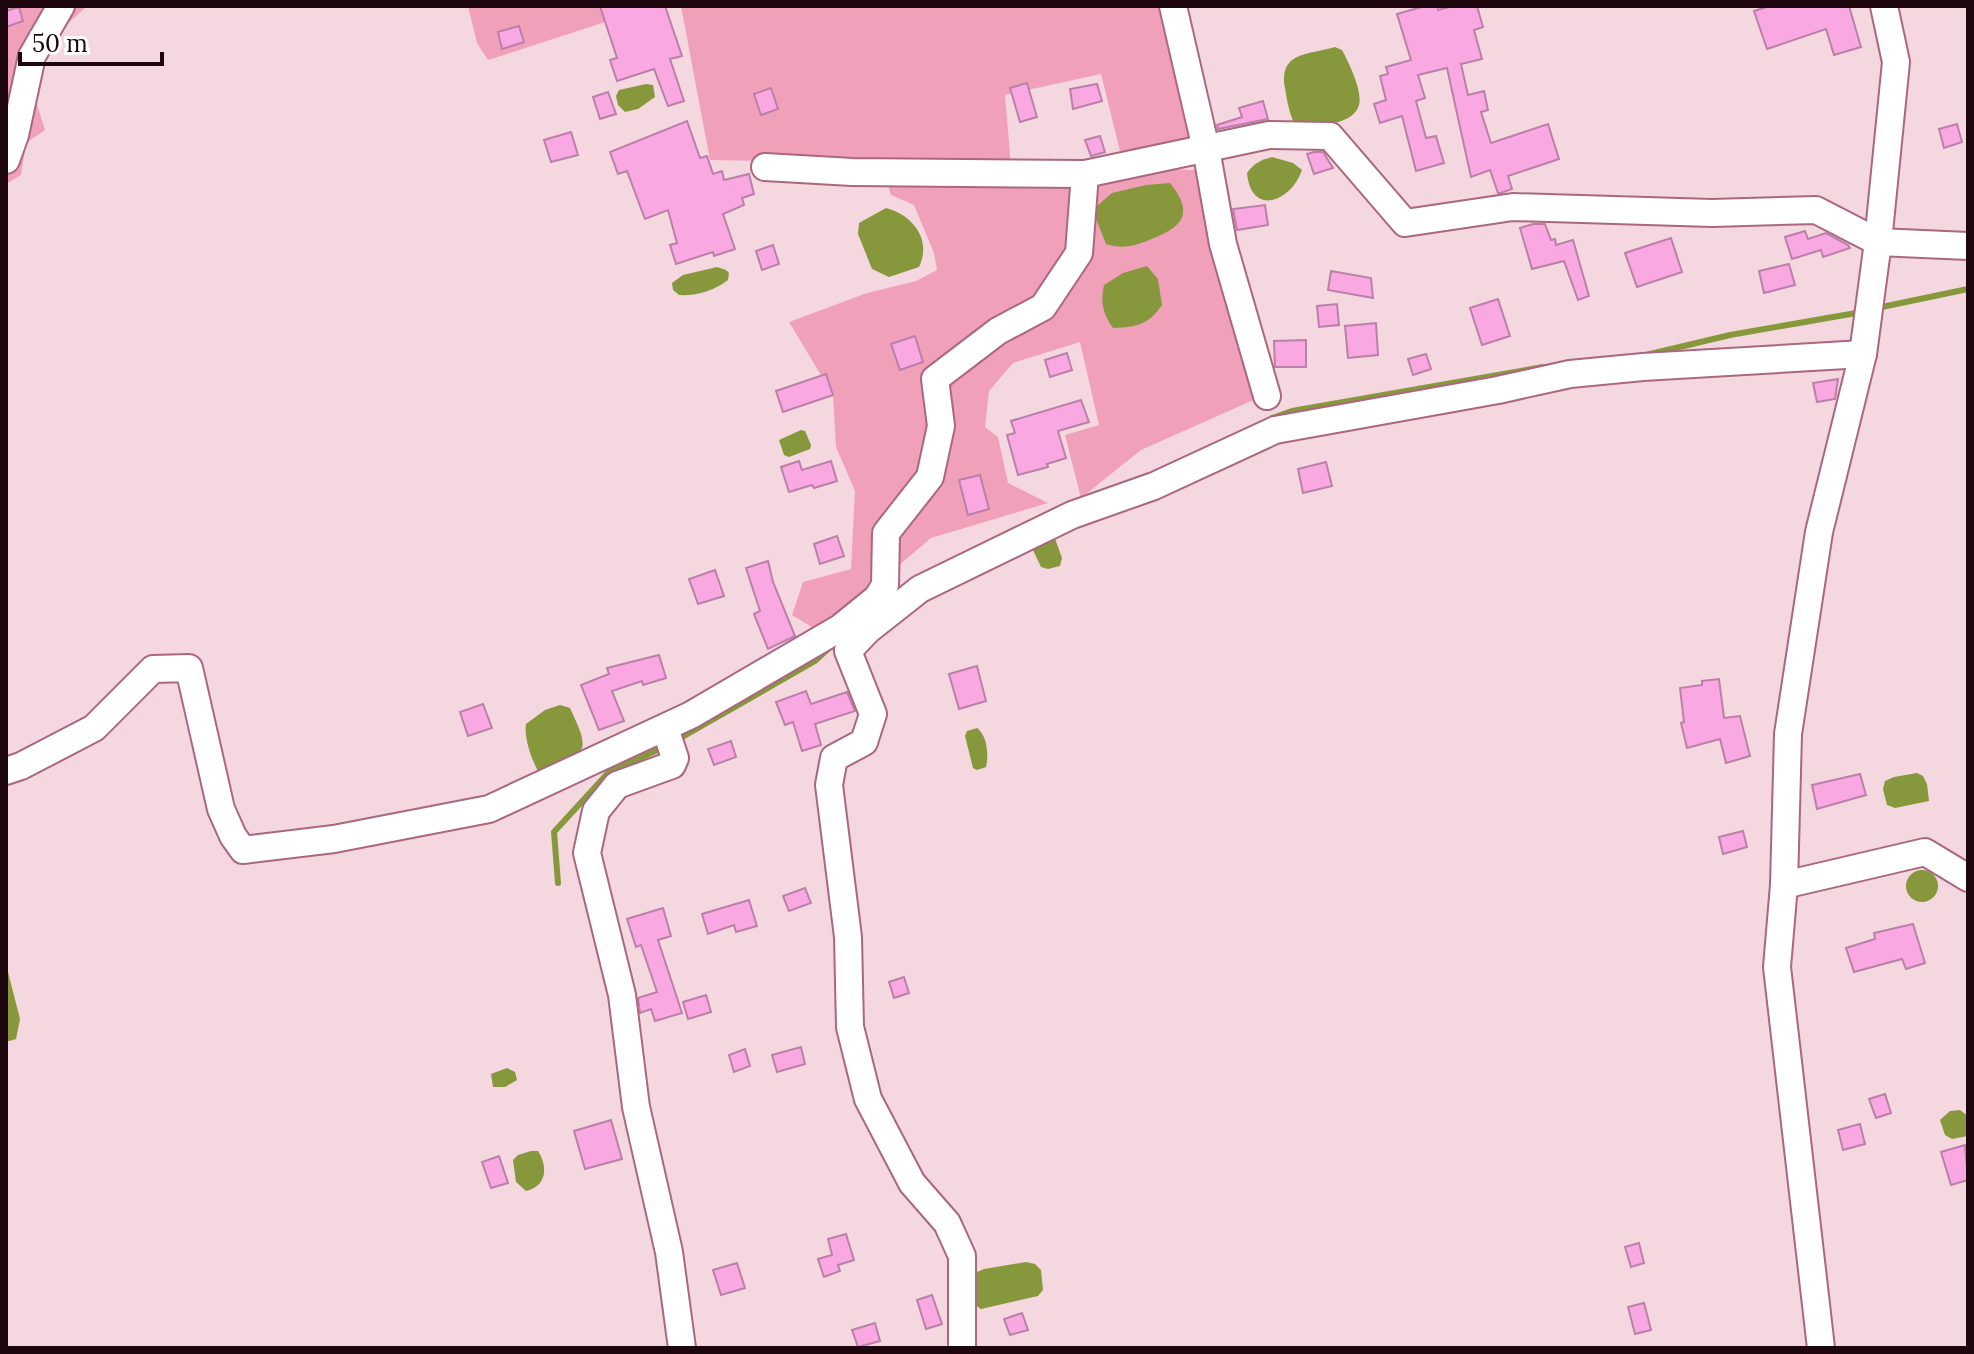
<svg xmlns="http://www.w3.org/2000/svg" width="1974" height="1354" viewBox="0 0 1974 1354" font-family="Lora,serif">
	<rect width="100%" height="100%" fill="#f5d7e0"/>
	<!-- green -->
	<g fill="#f1a0ba">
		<polygon points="6,6 87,6 24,64 45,130 26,143 21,175 6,184"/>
		<polygon points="468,6 655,6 488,60 477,43"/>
		<polygon points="681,6 1168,6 1200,144 1122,159 1101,74 1005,95 1011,166 1197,170 1258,398 1141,450 1081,498 1065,435 1099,425 1080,342 1013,363 989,391 985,427 998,437 1008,483 1048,503 931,538 820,632 792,615 803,582 851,569 855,491 836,447 833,395 789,322 867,293 916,281 937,270 934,253 914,205 891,195 882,163 710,160"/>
	</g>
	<!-- water -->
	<g fill="#87983c">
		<path d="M1335 47 1342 50C1349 63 1363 92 1359 105 1353 127 1312 126 1295 125 1289 113 1287 100 1285 88 1279 52 1307 55 1335 47Z"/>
		<polygon points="646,84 653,85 655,97 638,109 625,112 618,105 616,96 619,90"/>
		<path d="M1272 157 1293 163 1302 170C1291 202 1251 217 1247 173 1254 163 1261 160 1272 157Z"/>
		<path d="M1170 183C1193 211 1185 226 1154 238 1137 245 1124 250 1106 244L1096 219 1097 206 1112 193 1146 185Z"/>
		<path d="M886 208C913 215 932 240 919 267L889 277 872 269 858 234 859 223Z"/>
		<path d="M1147 266 1158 279 1162 305C1148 325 1137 327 1113 328 1103 315 1100 301 1104 285L1123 273Z"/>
		<path d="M717 267 726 270 729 273 728 280C714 291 696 296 679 295L673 290 672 283 683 275Z"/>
		<polygon points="801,430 805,431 811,445 810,449 789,457 784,455 779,440"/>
		<polygon points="1053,533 1062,558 1060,566 1048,569 1041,567 1032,548"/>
		<path d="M560 705 570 708C590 751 589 752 547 774L538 771C531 758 524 738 526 724L545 710Z"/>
		<path d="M977 728C987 735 989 755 986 767L977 770 973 768 965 736 967 731Z"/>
		<polygon points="1917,773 1923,776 1927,784 1929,801 1895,808 1887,805 1883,789 1885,781 1894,777"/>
		<circle cx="1922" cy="886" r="16"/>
		<polygon points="6,964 20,1019 16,1039 6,1042"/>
		<polygon points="507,1068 515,1072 517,1080 505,1087 493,1087 491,1074"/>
		<polygon points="1960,1110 1968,1116 1968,1136 1952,1139 1945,1135 1940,1120 1950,1111"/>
		<path d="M531 1151H538C548 1167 547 1186 526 1191L516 1182 513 1160 518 1155Z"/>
		<path d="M1026 1262 1035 1264 1041 1270 1043 1290 1038 1296 981 1309C967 1300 970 1289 972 1274L984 1269Z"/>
	</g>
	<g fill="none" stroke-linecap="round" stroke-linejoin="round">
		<!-- stream -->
		<g stroke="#87983c" stroke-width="6">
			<polyline points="1877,308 1968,289"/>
			<polyline points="1646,355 1730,335 1862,312"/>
			<polyline points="1272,418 1292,411 1543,367"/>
			<polyline points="677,740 815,661 828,649"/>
			<polyline points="558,883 554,832 608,773 664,747"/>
		</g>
	</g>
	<!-- building -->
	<g fill="#faa8e1" stroke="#ba80a8" stroke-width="2">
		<polygon points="600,6 665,6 682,56 670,59 684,101 668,106 654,69 617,81 610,60 617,58"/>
		<polygon points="1425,6 1437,6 1438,10 1453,6 1477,6 1483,27 1474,30 1482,59 1461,64 1468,95 1484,91 1488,110 1481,112 1491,143 1548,124 1559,159 1508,176 1512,189 1501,193 1498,193 1490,170 1471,177 1447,68 1418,75 1425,98 1416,101 1426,138 1436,136 1444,163 1416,171 1402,116 1380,123 1374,104 1386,100 1380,76 1388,74 1386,67 1411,60 1397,14"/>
		<polygon points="1770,6 1849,6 1861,47 1834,55 1826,29 1767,49 1754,11"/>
		<polygon points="19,7 23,21 6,27 6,11"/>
		<polygon points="519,26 524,42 502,49 498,32"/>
		<polygon points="1027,83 1037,117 1020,122 1010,88"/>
		<polygon points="1097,84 1102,101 1073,109 1070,89"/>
		<polygon points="771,88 778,109 761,115 754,94"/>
		<polygon points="608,92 616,114 600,119 593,97"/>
		<polygon points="1263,101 1268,119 1218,129 1217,125 1242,117 1239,108"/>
		<polygon points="687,121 700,158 707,156 713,174 722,171 724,180 749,174 754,194 742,198 744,205 723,214 735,249 714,256 713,252 676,264 670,245 677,243 668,210 645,219 627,171 618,174 610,152"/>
		<polygon points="1957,124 1962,142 1944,148 1939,129"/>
		<polygon points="571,132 578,155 551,162 544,140"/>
		<polygon points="1100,136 1105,152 1091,156 1085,140"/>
		<polygon points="1314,152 1323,152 1333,168 1314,174 1307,154"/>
		<polygon points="1265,205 1268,225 1237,230 1233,209"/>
		<polygon points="1533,224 1545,224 1551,240 1555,239 1556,245 1573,240 1589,296 1578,300 1564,261 1532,269 1520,228"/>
		<polygon points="1805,231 1808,239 1826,233 1848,245 1850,248 1823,257 1821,250 1792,259 1785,237"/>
		<polygon points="1671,238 1682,272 1637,287 1625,253"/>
		<polygon points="773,245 779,264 762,270 756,251"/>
		<polygon points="1789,264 1795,285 1764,293 1759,271"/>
		<polygon points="1331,271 1371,278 1373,298 1328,290"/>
		<polygon points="1498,299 1510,336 1482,345 1470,308"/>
		<polygon points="1337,304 1339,325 1319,327 1317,306"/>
		<polygon points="1376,323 1378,355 1348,358 1345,326"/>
		<polygon points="915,336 923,362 900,370 891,344"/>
		<polygon points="1306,340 1306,367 1275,367 1274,341"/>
		<polygon points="1067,353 1072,370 1050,377 1045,360"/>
		<polygon points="1426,354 1431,369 1413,375 1408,359"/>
		<polygon points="826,374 833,395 783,412 776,391"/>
		<polygon points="1838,379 1835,399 1817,402 1813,383"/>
		<polygon points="1081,400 1089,422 1058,431 1066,458 1047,464 1048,467 1018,475 1007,435 1015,433 1011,421"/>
		<polygon points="799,461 802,470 831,461 837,481 814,488 812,485 789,492 781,467"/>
		<polygon points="1326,462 1332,486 1303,493 1298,469"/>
		<polygon points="980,475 989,509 968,515 959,480"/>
		<polygon points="837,536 844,556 820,564 814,544"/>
		<polygon points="768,561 773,582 795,636 768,649 754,614 760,611 746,568"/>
		<polygon points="715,570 724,596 698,604 689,579"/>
		<polygon points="659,655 666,678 643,685 642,681 612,691 624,721 599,730 581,685 609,674 607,668"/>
		<polygon points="977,666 986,701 959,709 949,674"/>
		<polygon points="1719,679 1724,718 1740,716 1750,756 1726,763 1720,739 1687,748 1681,723 1684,722 1680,688 1702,685 1702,681"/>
		<polygon points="806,691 811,704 847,692 855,711 815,724 821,745 802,751 793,722 785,725 776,702"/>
		<polygon points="483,704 492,728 468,736 460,712"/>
		<polygon points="731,741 736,757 714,765 708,749"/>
		<polygon points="1860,774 1866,795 1817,809 1812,785"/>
		<polygon points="1743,831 1747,847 1723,854 1719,837"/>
		<polygon points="805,888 811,903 789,911 783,896"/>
		<polygon points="749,900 757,926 736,932 734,925 708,934 702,914"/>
		<polygon points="663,908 671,936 658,940 682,1013 655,1021 651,1009 640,1013 638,998 657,992 641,945 636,947 627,919"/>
		<polygon points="1913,924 1925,963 1906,969 1902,959 1854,972 1846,948 1875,939 1874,933"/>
		<polygon points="904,977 909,993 894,998 889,982"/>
		<polygon points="706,995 711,1012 688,1019 683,1002"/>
		<polygon points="801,1047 805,1064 777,1072 772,1055"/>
		<polygon points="745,1049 750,1066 734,1072 729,1055"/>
		<polygon points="1885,1094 1891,1113 1876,1118 1869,1099"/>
		<polygon points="611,1120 622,1159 585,1169 574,1131"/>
		<polygon points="1860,1124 1865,1144 1843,1150 1838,1130"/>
		<polygon points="1965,1145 1968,1180 1951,1185 1941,1152"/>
		<polygon points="499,1156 508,1183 491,1188 482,1162"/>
		<polygon points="846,1234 854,1260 838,1265 840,1271 824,1277 818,1259 832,1255 828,1239"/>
		<polygon points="1639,1243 1644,1263 1631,1267 1625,1247"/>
		<polygon points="737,1263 745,1288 721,1295 713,1270"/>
		<polygon points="932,1295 942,1324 926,1329 917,1300"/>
		<polygon points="1644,1303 1651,1330 1635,1334 1628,1307"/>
		<polygon points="1022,1313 1028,1330 1010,1335 1004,1319"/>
		<polygon points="875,1323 880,1341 858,1347 852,1330"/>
	</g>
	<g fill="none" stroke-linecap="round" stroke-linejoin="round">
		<!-- minor casing -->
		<g stroke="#aa677e" stroke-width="30">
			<g id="minor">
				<polyline points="1173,6 1206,149 1223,244 1267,396"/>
				<polyline points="6,160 15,135 32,56 61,6"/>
				<polyline points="765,167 852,172 1085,174 1269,135 1330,136 1405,223 1513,207 1712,213 1816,210 1878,242 1968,246"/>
				<polyline points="665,728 675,758 672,765 617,785 596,811 587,853 622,995 636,1107 669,1252 682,1348"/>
				<polyline points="6,771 21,766 94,728 153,669 189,668 221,809 233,836 243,850 334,839 489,809 691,715 840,628 877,598 885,585 886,533 930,477 941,426 935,379 998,331 1043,307 1079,253 1085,174"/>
				<polyline points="1784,885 1925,852 1968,878"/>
				<polyline points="962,1348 962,1256 947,1223 912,1183 868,1099 850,1027 848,937 829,785 834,758 864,742 873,714 848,651 868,630 920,589 1072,515 1154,486 1275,430 1498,390 1570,374 1643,367 1863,354"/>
				<polyline points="1821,1348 1777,967 1784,885 1788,734 1819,532 1863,354 1878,242 1896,62 1884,6"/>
			</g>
		</g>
		<!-- minor -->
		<use href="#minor" stroke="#fff" stroke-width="26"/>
	</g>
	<!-- border -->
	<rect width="1974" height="1354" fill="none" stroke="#1e060f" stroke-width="16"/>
	<!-- scale -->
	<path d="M20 52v12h142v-12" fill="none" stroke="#1e060f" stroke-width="4"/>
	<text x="32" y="52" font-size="24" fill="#1e060f" stroke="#ffffff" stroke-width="6" paint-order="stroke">50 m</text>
</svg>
